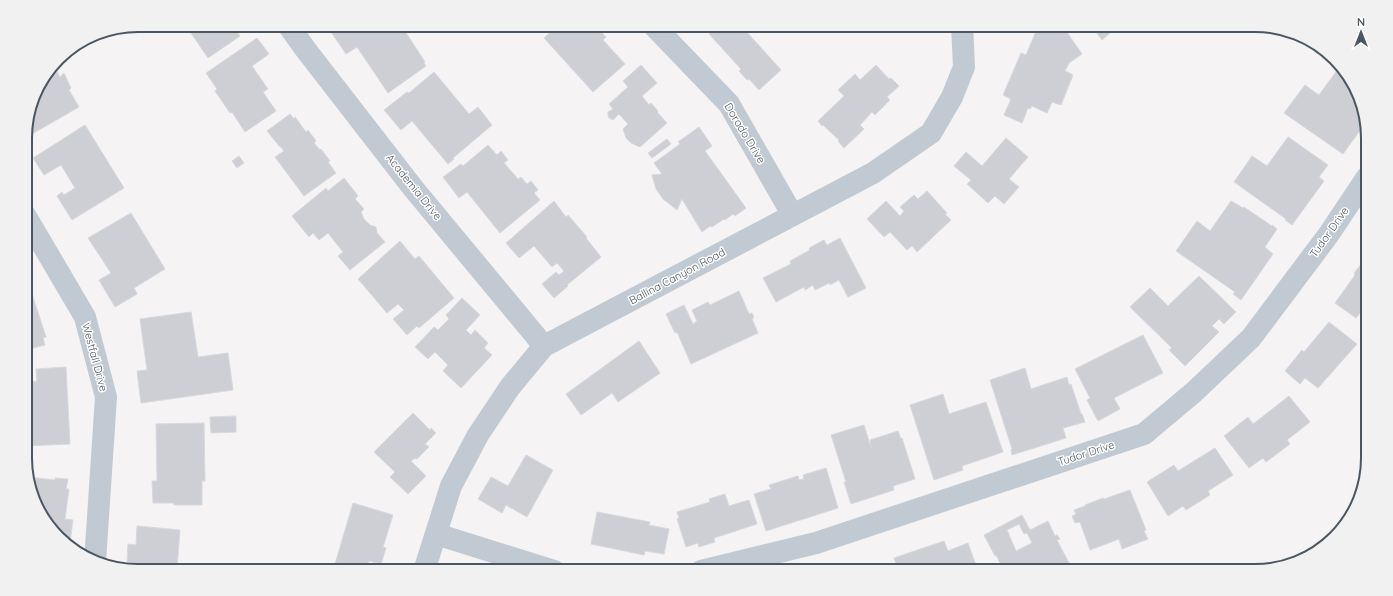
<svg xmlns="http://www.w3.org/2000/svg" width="1393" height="596" viewBox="0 0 1393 596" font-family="Quicksand,sans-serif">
	<rect width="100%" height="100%" fill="#f5f3f3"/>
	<!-- building -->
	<g fill="#cdcfd5" stroke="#d7d9de" fill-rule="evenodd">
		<polygon points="191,25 232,25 240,36 208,58 191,33 194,30"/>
		<polygon points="341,25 401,25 425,62 424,63 426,66 388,93 357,47 346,54 331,32"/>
		<polygon points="558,25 588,25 582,30 585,32 593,25 595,25 606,37 603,40 625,64 593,92 544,38"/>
		<polygon points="719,25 736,25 742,32 745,30 781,70 759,90 749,79 747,80 739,71 741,69 709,34"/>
		<polygon points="1047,25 1062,25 1082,54 1069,63 1065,71 1073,75 1061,105 1052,102 1047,113 1032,106 1030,109 1028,108 1022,123 1004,115 1011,99 1003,95 1021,53 1026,55 1037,29 1044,32"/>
		<polygon points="1091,25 1123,25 1120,28 1118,26 1102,40"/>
		<polygon points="257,38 269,54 252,66 268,89 263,92 276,111 245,132 232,112 230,113 215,91 217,89 206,73"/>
		<polygon points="641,65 657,83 642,96 649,105 651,103 658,111 657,112 667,123 640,147 631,143 626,138 623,129 628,124 619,114 613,120 609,118 608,115 608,112 613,109 609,104 628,87 623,81"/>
		<polygon points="876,65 889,79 891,78 899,86 887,97 890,100 875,115 872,112 860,125 864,129 844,148 838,141 839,140 823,125 822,126 818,121 844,96 838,90 855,74 860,80"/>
		<polygon points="54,66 60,77 64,73 71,88 69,90 79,107 25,138 25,131 37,88"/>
		<polygon points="1338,69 1347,75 1366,122 1343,154 1284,113 1305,85 1319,95"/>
		<polygon points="434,72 469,114 478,107 492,125 453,158 454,159 448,164 412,121 401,130 384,110 407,92 409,93"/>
		<polygon points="290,114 294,119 295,117 306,132 308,130 316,141 314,143 320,150 321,149 330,161 328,162 336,173 304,196 275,157 284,151 281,147 280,147 267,131"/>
		<polygon points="85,125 124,188 72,220 57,196 62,192 64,195 75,188 61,165 44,175 33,158"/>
		<polygon points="699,127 712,146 705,151 746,208 735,216 733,214 725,220 724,219 712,227 710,226 702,232 682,199 677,210 663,199 656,189 652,175 662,174 654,163 680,144 678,142"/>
		<polygon points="1288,137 1328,165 1319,177 1324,181 1292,225 1285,220 1286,219 1234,182 1252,156 1267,166"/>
		<polygon points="1006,138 1028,157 1009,179 1019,187 1004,204 995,196 988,203 967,184 971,180 954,166 966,152 982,166"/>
		<polygon points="667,139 671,144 652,158 648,153"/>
		<polygon points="488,145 497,155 501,151 508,160 504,163 518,179 521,177 527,184 531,181 538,190 534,193 540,200 500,233 467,192 459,198 443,177 461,164 463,166"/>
		<polygon points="239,156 244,163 237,168 232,161"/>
		<polygon points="344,178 358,196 355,199 364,209 361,212 364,219 370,225 376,227 377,233 385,242 350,270 338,256 343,252 328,233 319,240 313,233 309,237 292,216 326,188 328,191"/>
		<polygon points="927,191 947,213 945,214 951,220 917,252 912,246 907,250 890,232 884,237 867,219 886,201 900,216 904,211 900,207 914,195 918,199"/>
		<polygon points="554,201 566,217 568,215 587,237 586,238 601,257 567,285 568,286 554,298 542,284 556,272 559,275 564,271 557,263 552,267 534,246 519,258 506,243"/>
		<polygon points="1231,201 1243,208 1244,207 1272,226 1272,225 1277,229 1265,247 1273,254 1241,300 1233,294 1235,292 1176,251 1197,221 1210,231"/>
		<polygon points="131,213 165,269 134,288 137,294 115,307 99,280 111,273 88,238"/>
		<polygon points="840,238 866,288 848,297 839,280 830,285 829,283 815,290 813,285 805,290 804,287 776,302 763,278 791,264 790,261 810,250 809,248 824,240 827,245"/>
		<polygon points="400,241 415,259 419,256 454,298 419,328 417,326 407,335 393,319 404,310 398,304 387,313 358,279"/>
		<polygon points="1367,257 1368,311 1364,308 1356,318 1335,303 1355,275 1354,273"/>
		<polygon points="1199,276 1236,312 1224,324 1219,319 1212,326 1219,332 1185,366 1169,350 1172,348 1130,307 1150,288 1168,306"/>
		<polygon points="30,288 46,337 43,338 45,345 26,350 26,289"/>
		<polygon points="739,291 749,314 752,313 754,317 752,319 758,333 691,364 677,332 675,333 666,314 684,305 693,324 697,321 692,310 708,302 710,305"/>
		<polygon points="462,298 480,315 466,330 471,335 475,330 488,343 484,348 492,355 461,388 443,371 448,365 435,352 428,359 415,347 434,327 438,330 449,319 446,315"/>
		<polygon points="191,312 198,357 228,353 233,390 141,403 137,371 147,370 140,319"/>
		<polygon points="1329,322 1357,344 1318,388 1305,378 1300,384 1285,371 1302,350 1304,352"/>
		<polygon points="1143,335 1163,373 1114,398 1120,409 1098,421 1087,400 1090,398 1075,369"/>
		<polygon points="639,341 660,373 618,402 612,393 581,415 566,394"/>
		<polygon points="66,367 70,444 26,446 26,382 37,381 36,369"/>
		<polygon points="1025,368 1031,389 1067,377 1069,385 1071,384 1081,414 1082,414 1085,422 1063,428 1066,438 1012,455 1011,450 1012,449 990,380"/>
		<polygon points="943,394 949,414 986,402 1003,452 962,466 963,470 934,480 910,405"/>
		<polygon points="1289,396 1310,422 1287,440 1290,444 1266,462 1263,458 1249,468 1224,436 1248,417 1253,424"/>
		<polygon points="413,413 430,430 431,428 436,433 425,444 429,447 417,459 415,458 411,461 426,476 408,494 390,477 395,472 374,452"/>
		<polygon points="236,416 236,432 211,433 210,417"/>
		<polygon points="204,423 205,481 202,481 202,505 174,505 174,503 153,503 152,481 157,481 156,424"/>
		<polygon points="864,425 871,448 870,440 898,431 901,439 902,438 915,479 893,486 894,490 851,504 844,482 846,482 831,435"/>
		<polygon points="1215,448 1233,475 1208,491 1210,495 1186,510 1183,506 1168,516 1147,482 1174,465 1178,471"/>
		<polygon points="526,455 553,470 527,517 506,505 502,513 478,499 491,477 508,486"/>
		<polygon points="826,468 838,508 766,531 754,494 771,489 769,485 798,476 799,480 804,479 803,475"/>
		<polygon points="28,477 55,480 55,478 68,479 66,489 69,489 65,519 73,520 70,542 49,527"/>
		<polygon points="1130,490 1146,530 1144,531 1148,539 1122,549 1119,539 1090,550 1080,522 1075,523 1072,516 1076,514 1074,510 1085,506 1085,505 1103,498 1104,499"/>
		<polygon points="725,494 729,506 749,500 757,524 714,538 715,542 699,547 698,543 686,547 677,519 679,518 677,512 710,502 709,499"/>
		<polygon points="353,503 393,515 383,547 386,548 381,564 369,561 368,566 383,571 333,571"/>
		<polygon points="597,512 650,522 649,525 669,529 664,554 645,551 644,555 591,544"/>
		<path d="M1022 515 1030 530 1048 521 1055 536 1057 535 1060 539 1057 540 1069 563 1055 571H1004L996 555 995 556 984 535ZM1019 524 1024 534 1027 533 1032 543 1016 551 1007 530Z"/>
		<polygon points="137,526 180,530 177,568 176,568 176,571 138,571 136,570 136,565 127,564 128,544 136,545"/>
		<polygon points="944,541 948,551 968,543 978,571 898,571 894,558"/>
	</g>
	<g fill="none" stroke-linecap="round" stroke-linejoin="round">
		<!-- street -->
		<g stroke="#c1cad2" stroke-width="22">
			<polyline points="288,25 306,50 413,188 544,346"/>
			<polyline points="653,25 729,104 792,214"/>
			<polyline points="25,215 85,317 106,397 95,562"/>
			<polyline points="436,534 554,571"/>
			<polyline points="424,571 451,486 478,435 510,387 544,346 873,173 931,133 952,97 964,67 962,25"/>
			<polyline points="701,571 816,543 1144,434 1194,392 1251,338 1329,234 1367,177"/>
		</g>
	</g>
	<g text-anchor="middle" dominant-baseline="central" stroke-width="3" stroke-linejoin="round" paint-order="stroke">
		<!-- street labels -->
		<g font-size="11" fill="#4a5661" stroke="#fff">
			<text transform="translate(745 133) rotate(59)">Dorado Drive</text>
			<text transform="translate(414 187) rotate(51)">Academia Drive</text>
			<text transform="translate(1329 232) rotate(-55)">Tudor Drive</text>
			<text transform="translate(677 276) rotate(-28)">Ballina Canyon Road</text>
			<text transform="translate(95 357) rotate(75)">Westfall Drive</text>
			<text transform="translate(1086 453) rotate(-18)">Tudor Drive</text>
		</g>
	</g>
	<!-- crop -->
	<path d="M0 0H1393V596H0ZM138 32H1255A106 106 0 0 1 1361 138V458A106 106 0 0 1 1255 564H138A106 106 0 0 1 32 458V138A106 106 0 0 1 138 32Z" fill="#f1f1f2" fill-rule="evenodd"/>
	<path fill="none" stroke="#4a5661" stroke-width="2" d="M138 32H1255A106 106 0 0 1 1361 138V458A106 106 0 0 1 1255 564H138A106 106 0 0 1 32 458V138A106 106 0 0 1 138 32Z"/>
	<!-- north arrow -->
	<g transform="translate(1361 32)" stroke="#ffffff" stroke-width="3" paint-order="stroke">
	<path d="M0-3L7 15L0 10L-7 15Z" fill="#4a5661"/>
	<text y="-6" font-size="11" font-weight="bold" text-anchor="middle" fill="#4a5661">N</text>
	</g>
</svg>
